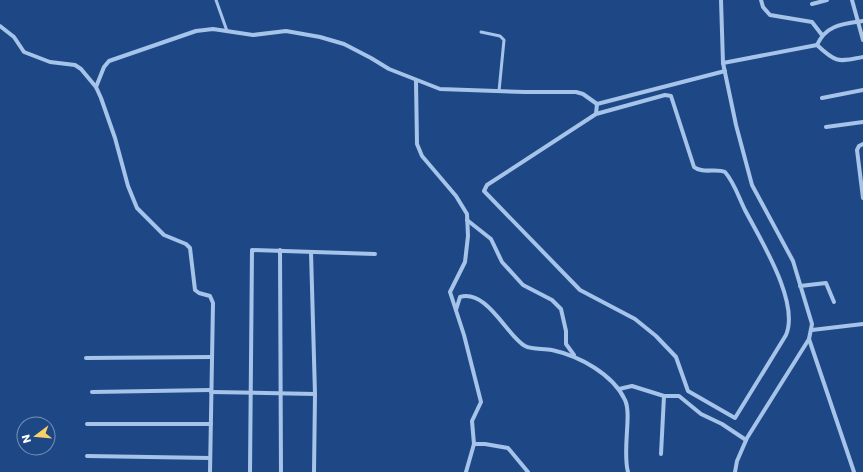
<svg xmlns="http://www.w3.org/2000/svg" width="863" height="472" viewBox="0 0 863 472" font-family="Poppins,sans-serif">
	<rect width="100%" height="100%" fill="#1e4885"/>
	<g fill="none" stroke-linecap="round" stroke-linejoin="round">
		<!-- service -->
		<g stroke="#a6c3ea" stroke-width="3">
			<polyline points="216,0 227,31"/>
			<polyline points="481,32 500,36 504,40 499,91"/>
		</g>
		<!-- minor -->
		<g stroke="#a6c3ea" stroke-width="4">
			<polyline points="721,0 723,63 736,125 752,185 793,261 812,324 809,339 747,438 737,461 735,472"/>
			<polyline points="761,0 763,7 770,15 812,22 822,35"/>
			<polyline points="852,0 863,40"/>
			<polyline points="812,4 827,0"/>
			<polyline points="0,26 14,37 24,52 50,62 75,65 81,69 96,87 101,98 115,138 128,186 137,208 164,235 186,244 190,248 195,290 199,293 210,296 213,303 210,472"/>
			<path d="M817 45C826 25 842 24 863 21"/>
			<path d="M723 63 817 45C836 63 838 62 863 57"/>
			<polyline points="416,81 417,144 422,156 456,196 467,214 468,236 465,262 450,292 464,335 481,402 472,421 474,444 466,472"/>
			<polyline points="96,87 104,67 109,61 196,31 213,29 253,35 286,31 320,37 344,44 371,58 389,69 440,89 525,92 576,92 583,94 597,104 725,71"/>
			<polyline points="822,98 863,90"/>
			<path d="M596 114 665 95 671 96 694 167C702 174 716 168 725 172 734 182 739 198 745 210 760 239 800 302 786 335L735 418 688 391 676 357 656 336 635 319 580 290 484 191 487 185 596 114 597 104"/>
			<polyline points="826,127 863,122"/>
			<polyline points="863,144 859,146 857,150 863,198"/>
			<polyline points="467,220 491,239 502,262 523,285 552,300 561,309 566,331 566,344 574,355"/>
			<polyline points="280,250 281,472"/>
			<polyline points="311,252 315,394 314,472"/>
			<polyline points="800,286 826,283 834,302"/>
			<path d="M456 310 460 297C487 289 507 336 525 346 532 350 544 348 552 350 579 356 613 374 625 400 632 414 622 451 628 472"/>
			<polyline points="812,330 863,324"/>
			<polyline points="809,339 854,472"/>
			<polyline points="86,358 212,357"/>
			<polyline points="619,389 632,386 664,396 679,396 701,414 722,424 746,440"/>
			<polyline points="92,392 211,390"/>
			<polyline points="211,392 315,394"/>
			<polyline points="87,424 211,424"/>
			<polyline points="474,444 485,444 508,448 528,472"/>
			<polyline points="661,454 664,396"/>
			<polyline points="87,456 210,458"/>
			<polyline points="250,472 252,250 375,254"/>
		</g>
	</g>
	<!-- north arrow -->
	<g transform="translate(36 436) rotate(254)"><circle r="19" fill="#1e4885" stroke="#7891b6"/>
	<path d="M0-3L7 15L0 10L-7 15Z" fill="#f9d265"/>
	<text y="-6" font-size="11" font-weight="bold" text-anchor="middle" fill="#ffffff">N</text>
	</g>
</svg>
